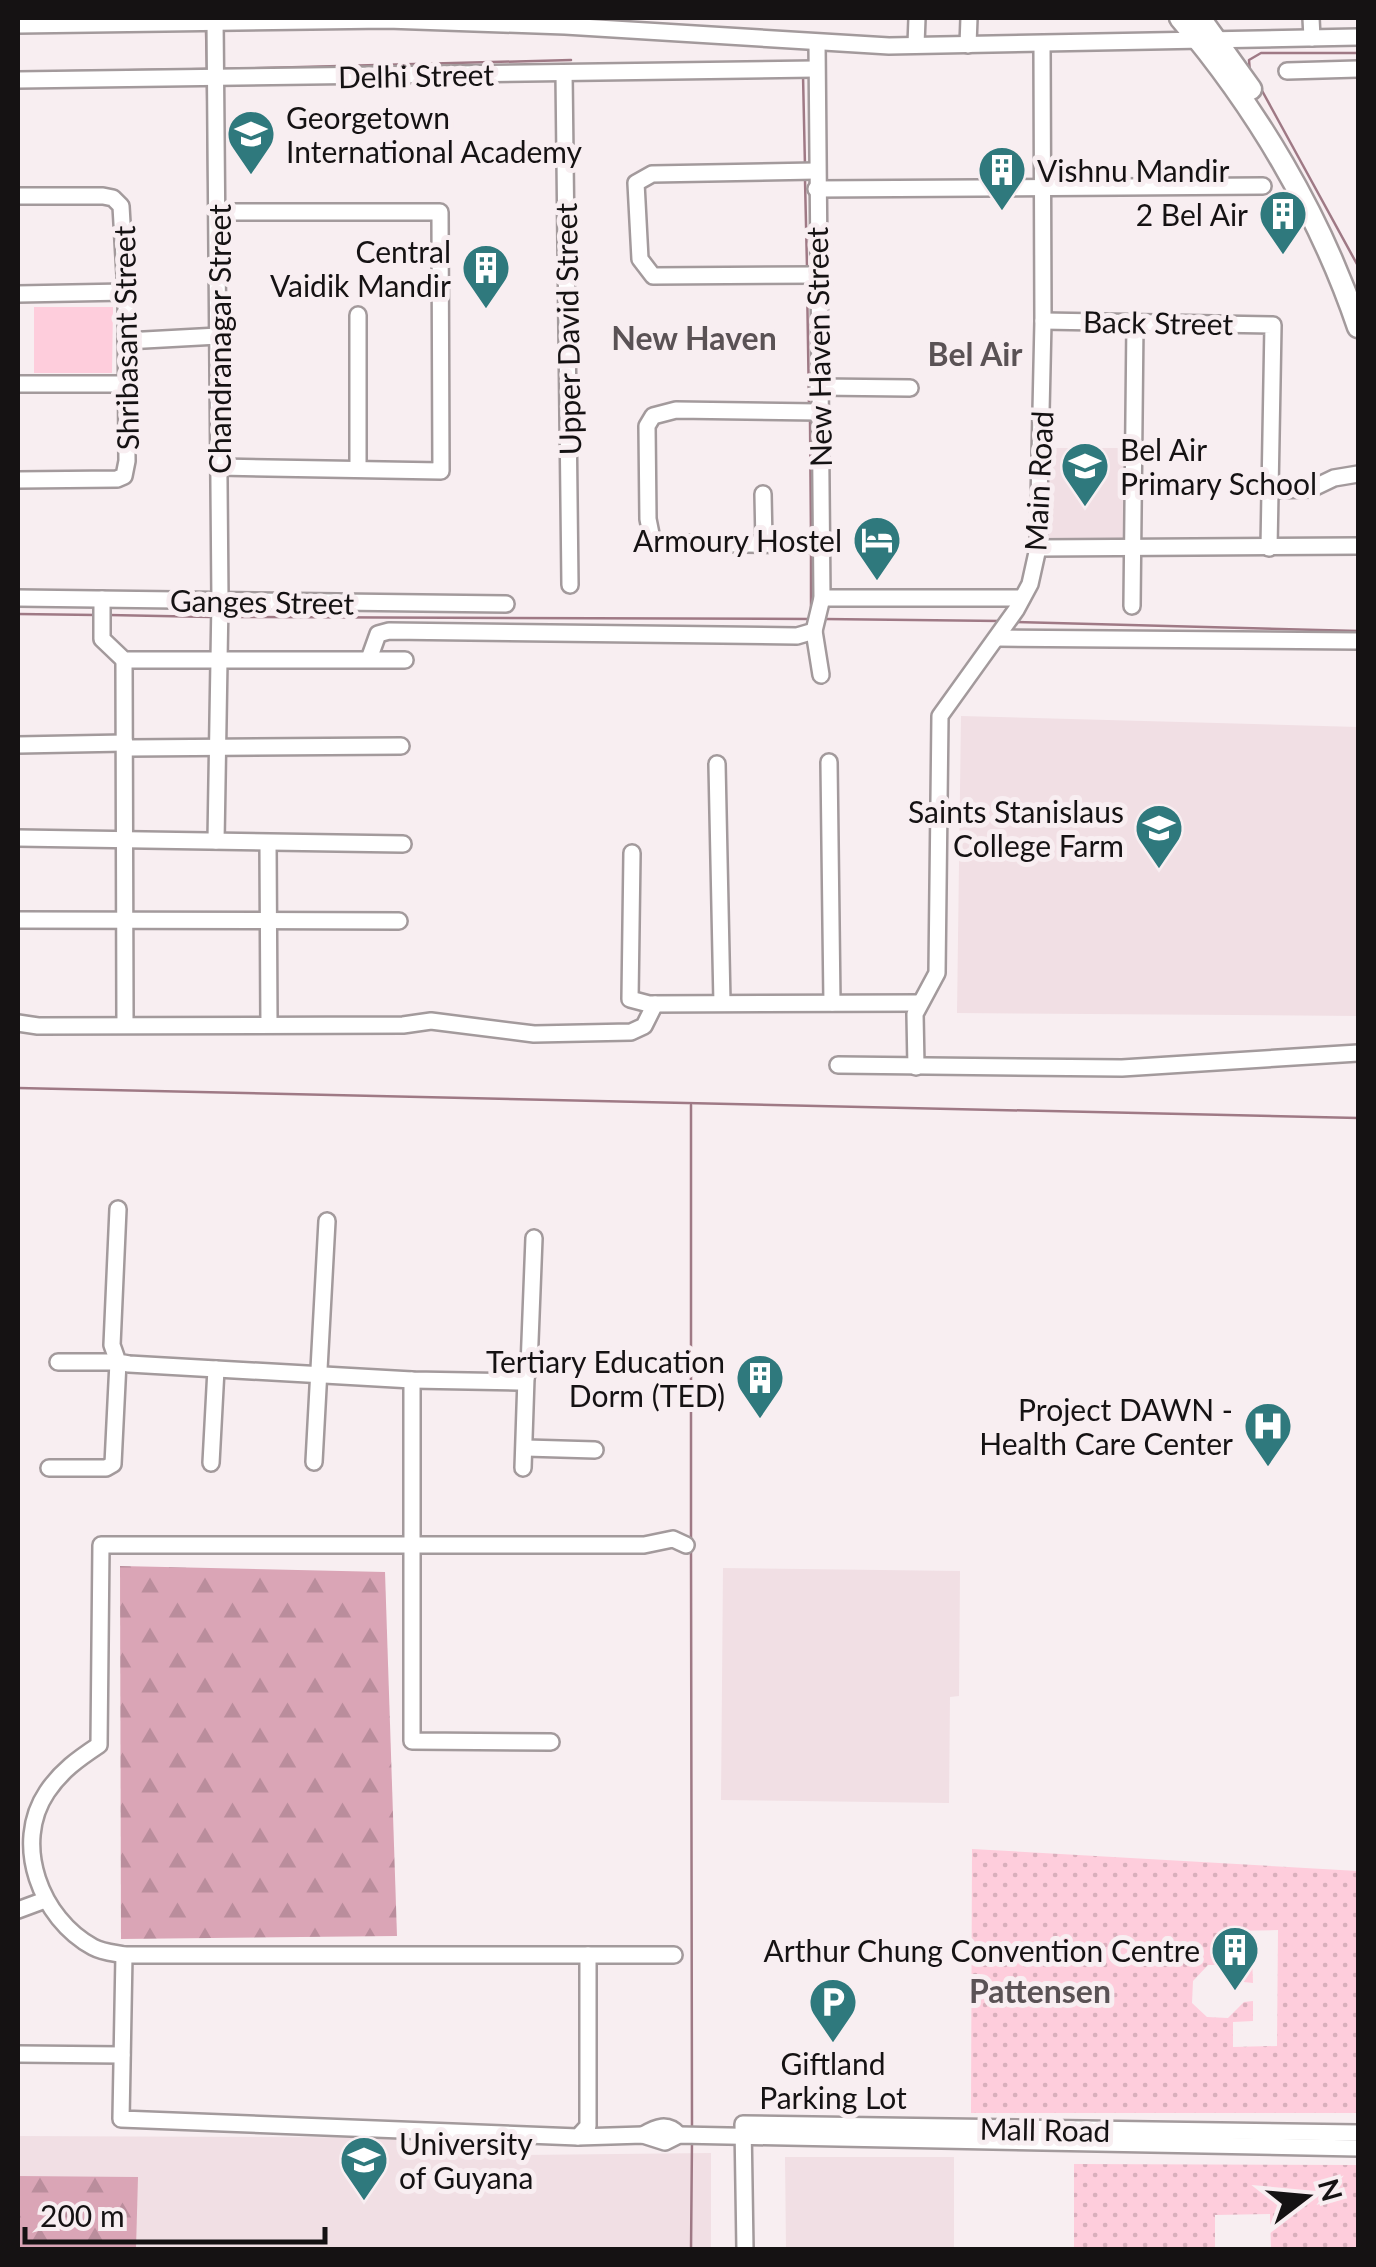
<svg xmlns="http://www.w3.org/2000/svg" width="1376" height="2267" viewBox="0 0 1376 2267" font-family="Lato,sans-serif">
	<defs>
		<pattern id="forest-firs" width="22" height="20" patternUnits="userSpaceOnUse" patternTransform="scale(2.5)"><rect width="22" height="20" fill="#daa5b6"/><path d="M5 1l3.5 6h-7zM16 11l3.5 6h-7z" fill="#ba8d9c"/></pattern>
		<pattern id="garden-dots" width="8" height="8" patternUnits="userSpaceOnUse" patternTransform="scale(2.5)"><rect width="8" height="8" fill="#fecddc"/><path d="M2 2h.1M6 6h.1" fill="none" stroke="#d9afbc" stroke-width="1.8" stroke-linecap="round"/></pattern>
	</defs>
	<rect width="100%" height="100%" fill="#f8eef1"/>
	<!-- built -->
	<g fill="#f1dfe4">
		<polygon points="1045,448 1125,448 1125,540 1046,540"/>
		<polygon points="961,716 1358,727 1358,1016 957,1013"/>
		<polygon points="723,1568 960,1571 959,1696 950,1697 949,1803 721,1800"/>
		<polygon points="18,2136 515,2138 522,2155 711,2153 711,2249 18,2250"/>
		<polygon points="785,2157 954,2157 954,2249 786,2249"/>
	</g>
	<!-- green -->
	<polygon fill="#fecddc" points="34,307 113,307 112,373 34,373"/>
	<!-- forest -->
	<g fill="url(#forest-firs)">
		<polygon points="120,1566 385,1572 397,1936 121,1939"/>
		<polygon points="18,2176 138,2177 136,2249 18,2249"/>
	</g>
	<!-- garden -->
	<g fill="url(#garden-dots)" fill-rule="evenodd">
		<path d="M972 1849 1358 1871V2113H971ZM1278 1930 1277 2046 1233 2047V2022L1253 2021V2001L1244 2002 1228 2018 1207 2017 1192 2003 1193 1981 1208 1965H1229L1244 1982 1253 1983 1252 1955H1232V1931Z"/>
		<polygon points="1074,2164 1358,2165 1358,2249 1271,2249 1270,2214 1215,2215 1215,2249 1074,2249"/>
	</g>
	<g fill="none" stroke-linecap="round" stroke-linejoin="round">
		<!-- stream -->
		<g stroke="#9f7985" stroke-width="2.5">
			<polyline points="206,31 207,68"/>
			<polyline points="224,69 571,60"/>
			<polyline points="18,72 206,69"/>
			<polyline points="1250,72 1249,60 1261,53 1358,53"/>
			<polyline points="803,75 805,167"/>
			<polyline points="207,81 210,328"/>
			<polyline points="1260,87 1358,266"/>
			<polyline points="805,180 807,267"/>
			<polyline points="807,280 809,407"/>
			<polyline points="210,341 211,398"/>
			<polyline points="810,420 811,537"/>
			<polyline points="811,550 811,612"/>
			<polyline points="18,614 96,615"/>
			<polyline points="109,615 211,617"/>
			<polyline points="224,617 811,619"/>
			<polyline points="824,619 1001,621"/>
			<polyline points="1014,622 1358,631"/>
			<polyline points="18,1088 1358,1118"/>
			<polyline points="691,1105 691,1542"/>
			<polyline points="691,1550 692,2127"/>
			<polyline points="691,2250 692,2140"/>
		</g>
		<!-- minor casing -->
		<g stroke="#a39a9c" stroke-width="20">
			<g id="minor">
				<polyline points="215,18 220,600 216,841"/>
				<polyline points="1311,18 1312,38"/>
				<polyline points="18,25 387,20 565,26 889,46 1358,37"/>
				<polyline points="916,45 917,18"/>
				<polyline points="968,45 969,18"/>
				<polyline points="1287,71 1358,69"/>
				<polyline points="564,73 570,585"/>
				<polyline points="18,80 815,69"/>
				<polyline points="816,171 652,174 636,183 640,259 653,276 817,275"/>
				<polyline points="816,189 1263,186"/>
				<polyline points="18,196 103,196 113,198 121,206 126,292 127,461 124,476 117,479 18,480"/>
				<polyline points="218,212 440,212 441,471 219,467"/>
				<polyline points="18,294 126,292"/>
				<polyline points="358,315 358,469"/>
				<polyline points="1043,321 1273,325 1269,548"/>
				<polyline points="126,341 218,336"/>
				<polyline points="18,384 126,384"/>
				<polyline points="818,387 910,388"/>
				<polyline points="818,412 676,410 653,416 647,426 648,519 652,539 662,543 820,545"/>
				<polyline points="1271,490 1311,489 1334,478 1358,474"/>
				<polyline points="763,494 764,543"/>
				<polyline points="1038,548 1358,546"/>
				<polyline points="18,598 506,604"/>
				<polyline points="822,598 1022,598"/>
				<polyline points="102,599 102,639 124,660 405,660"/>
				<polyline points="1132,606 1135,322"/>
				<polyline points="814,631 821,675"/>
				<polyline points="998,638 1358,641"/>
				<polyline points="369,659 378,634 389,631 797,636 814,631 822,598 817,43"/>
				<polyline points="124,660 125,1025"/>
				<polyline points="18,745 125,743"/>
				<polyline points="125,745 129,748 401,746"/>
				<polyline points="829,762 832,1003"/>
				<polyline points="717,764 722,1003"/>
				<polyline points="18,838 403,844"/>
				<polyline points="268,843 269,1024"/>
				<polyline points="632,853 630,999 649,1004 919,1003"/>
				<polyline points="18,920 399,921"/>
				<polyline points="18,1023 38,1026 403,1025 431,1021 534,1034 631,1032 644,1026 655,1004"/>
				<polyline points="838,1065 1122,1068 1358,1053"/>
				<polyline points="916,1067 915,1014 937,973 940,716 1016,610 1030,584 1038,548 1043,321 1042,45"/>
				<polyline points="118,1209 112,1345 118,1362 129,1364 412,1380 518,1382 526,1378 529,1367 534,1238"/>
				<polyline points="412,1380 412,1741 551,1742"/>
				<polyline points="526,1448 595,1450"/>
				<polyline points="314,1462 327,1221"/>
				<polyline points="211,1463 216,1369"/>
				<polyline points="49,1468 106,1468 113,1464 118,1362 58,1362"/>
				<polyline points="523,1468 526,1378"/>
				<polyline points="18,1910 45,1900"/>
				<polyline points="124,1955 121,2119 578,2137 588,2126 588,1955"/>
				<path d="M674 1955H124C114 1953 102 1952 93 1947 41 1919 12 1844 47 1792 61 1771 78 1759 99 1745L101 1545H644L673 1539 686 1545"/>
				<polyline points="18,2054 122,2055"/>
				<path d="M643 2135C656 2127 668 2122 679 2135"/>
				<polyline points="578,2137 643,2135 665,2142 679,2135 1358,2148"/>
				<polyline points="745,2250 743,2124 1358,2133"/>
			</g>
		</g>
		<!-- major casing -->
		<g stroke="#a39a9c" stroke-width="25">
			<g id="major">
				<path d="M1180 18C1256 107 1320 215 1358 327"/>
				<polyline points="1200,18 1251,89"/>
			</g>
		</g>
		<!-- minor -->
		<use href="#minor" stroke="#fff" stroke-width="15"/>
		<!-- major -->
		<use href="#major" stroke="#fff" stroke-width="20"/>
	</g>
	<!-- icons -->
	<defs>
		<g id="school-pin" transform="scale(2.5)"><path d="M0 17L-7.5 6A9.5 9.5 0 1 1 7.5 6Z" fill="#2f797d" stroke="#f8eef1"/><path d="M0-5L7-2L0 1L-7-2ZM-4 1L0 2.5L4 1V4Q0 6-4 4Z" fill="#fff"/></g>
		<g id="building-pin" transform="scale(2.5)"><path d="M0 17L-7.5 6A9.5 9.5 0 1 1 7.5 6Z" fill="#2f797d" stroke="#f8eef1"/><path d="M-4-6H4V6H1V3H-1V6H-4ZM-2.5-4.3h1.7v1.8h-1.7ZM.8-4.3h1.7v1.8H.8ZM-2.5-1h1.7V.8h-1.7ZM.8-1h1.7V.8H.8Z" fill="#fff"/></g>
		<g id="hotel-pin" transform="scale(2.5)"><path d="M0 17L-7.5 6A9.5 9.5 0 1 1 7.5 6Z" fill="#2f797d" stroke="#f8eef1"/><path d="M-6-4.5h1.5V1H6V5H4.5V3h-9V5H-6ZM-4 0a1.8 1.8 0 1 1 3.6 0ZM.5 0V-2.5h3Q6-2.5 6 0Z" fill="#fff"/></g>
		<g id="hospital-pin" transform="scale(2.5)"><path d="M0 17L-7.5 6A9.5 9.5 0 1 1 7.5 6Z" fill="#2f797d" stroke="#f8eef1"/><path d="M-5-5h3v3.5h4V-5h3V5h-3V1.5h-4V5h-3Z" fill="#fff"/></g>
		<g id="parking-pin" transform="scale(2.5)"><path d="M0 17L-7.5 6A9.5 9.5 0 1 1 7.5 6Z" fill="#2f797d" stroke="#f8eef1"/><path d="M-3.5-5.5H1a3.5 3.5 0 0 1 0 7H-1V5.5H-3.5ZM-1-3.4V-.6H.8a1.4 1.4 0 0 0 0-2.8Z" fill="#fff"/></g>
		<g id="university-pin" transform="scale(2.5)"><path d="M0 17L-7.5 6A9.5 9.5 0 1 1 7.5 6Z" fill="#2f797d" stroke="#f8eef1"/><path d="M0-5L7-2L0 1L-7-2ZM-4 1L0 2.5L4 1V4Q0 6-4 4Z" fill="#fff"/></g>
	</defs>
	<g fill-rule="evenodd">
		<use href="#school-pin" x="251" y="134"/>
		<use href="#building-pin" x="1002" y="170"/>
		<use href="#building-pin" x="1283" y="214"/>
		<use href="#building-pin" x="486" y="268"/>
		<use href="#school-pin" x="1085" y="466"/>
		<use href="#hotel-pin" x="877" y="540"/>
		<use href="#school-pin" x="1159" y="828"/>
		<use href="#building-pin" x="760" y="1378"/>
		<use href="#hospital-pin" x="1268" y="1426"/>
		<use href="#building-pin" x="1235" y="1950"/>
		<use href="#parking-pin" x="833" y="2002"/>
		<use href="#university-pin" x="364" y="2160"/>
	</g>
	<g text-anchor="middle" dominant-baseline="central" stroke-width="10" stroke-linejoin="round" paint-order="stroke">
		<!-- street labels -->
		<g font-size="30" fill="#151213" stroke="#f8eef1">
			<text transform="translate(416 75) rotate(-1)">Delhi Street</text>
			<text transform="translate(1158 322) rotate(1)">Back Street</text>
			<text transform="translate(567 329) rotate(-91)">Upper David Street</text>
			<text transform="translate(125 338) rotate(-91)">Shribasant Street</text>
			<text transform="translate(219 339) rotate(-90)">Chandranagar Street</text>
			<text transform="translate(818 347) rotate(-91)">New Haven Street</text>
			<text transform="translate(1038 481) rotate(-87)">Main Road</text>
			<text transform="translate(262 601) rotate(1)">Ganges Street</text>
			<text transform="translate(1045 2129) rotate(1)">Mall Road</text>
		</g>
		<!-- poi labels -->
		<g font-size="30" fill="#151213" stroke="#f8eef1" text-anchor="end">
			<text x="286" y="117" text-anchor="start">Georgetown<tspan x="286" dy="34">International Academy</tspan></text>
			<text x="1037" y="170" text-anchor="start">Vishnu Mandir</text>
			<text x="1248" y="214">2 Bel Air</text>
			<text x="451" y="251">Central<tspan x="451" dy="34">Vaidik Mandir</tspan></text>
			<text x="1120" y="449" text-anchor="start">Bel Air<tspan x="1120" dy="34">Primary School</tspan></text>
			<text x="842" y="540">Armoury Hostel</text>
			<text x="1124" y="811">Saints Stanislaus<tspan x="1124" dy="34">College Farm</tspan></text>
			<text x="725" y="1361">Tertiary Education<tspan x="725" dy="34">Dorm (TED)</tspan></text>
			<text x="1233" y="1409">Project DAWN -<tspan x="1233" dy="34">Health Care Center</tspan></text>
			<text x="1200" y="1950">Arthur Chung Convention Centre</text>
			<text x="833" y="2063" text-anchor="middle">Giftland<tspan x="833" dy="34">Parking Lot</tspan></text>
			<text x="399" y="2143" text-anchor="start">University<tspan x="399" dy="34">of Guyana</tspan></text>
		</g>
		<!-- neighbourhood labels -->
		<g font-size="32" font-weight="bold" fill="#5a5255" stroke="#f8eef1">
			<text x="694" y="337">New Haven</text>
			<text x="975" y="353">Bel Air</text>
			<text x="1040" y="1990">Pattensen</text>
		</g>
	</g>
	<!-- border -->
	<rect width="1376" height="2267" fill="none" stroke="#151213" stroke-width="40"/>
	<!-- north arrow -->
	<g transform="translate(1306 2197) rotate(74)" stroke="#f8eef1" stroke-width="8" paint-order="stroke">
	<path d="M0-8L18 38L0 25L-18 38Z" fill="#151213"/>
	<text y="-15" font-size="28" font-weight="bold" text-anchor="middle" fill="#151213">N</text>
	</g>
	<!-- scale -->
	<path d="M25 2227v15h300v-15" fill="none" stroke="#151213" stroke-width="5"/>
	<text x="40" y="2227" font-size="30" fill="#151213" stroke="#f8eef1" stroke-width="8" paint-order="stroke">200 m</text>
</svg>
